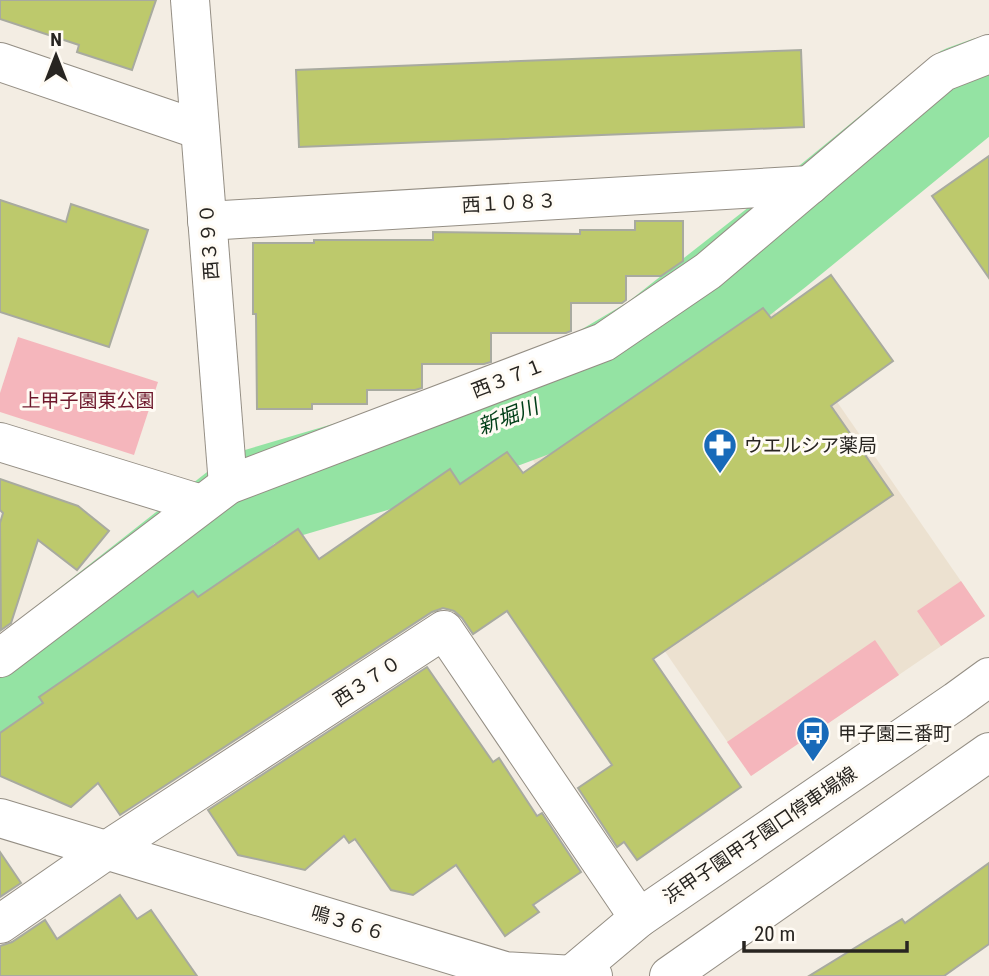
<svg xmlns="http://www.w3.org/2000/svg" width="989" height="976" viewBox="0 0 989 976" font-family="'Roboto Condensed','Noto Sans JP',sans-serif">
	<rect width="100%" height="100%" fill="#f3ede3"/>
	<!-- built -->
	<polygon fill="#ece1d0" points="766,299 985,616 751,776 532,459"/>
	<!-- green -->
	<g fill="#f5b6bc">
		<polygon points="18,337 158,382 134,455 0,412 0,393"/>
		<polygon points="961,581 985,616 941,646 917,611"/>
		<polygon points="875,640 899,675 751,776 727,742"/>
	</g>
	<g fill="none" stroke-linecap="round" stroke-linejoin="round">
		<!-- river -->
		<polyline stroke="#94e3a3" stroke-width="98" points="0,697 252,499 428,447 567,395 655,343 776,248 964,94 989,85"/>
	</g>
	<!-- building -->
	<g fill="#bdc96c" stroke="#a8aa9f" stroke-width="2">
		<polygon points="0,0 156,0 132,70 77,52 79,45 0,19"/>
		<polygon points="801,50 804,127 299,147 296,70"/>
		<polygon points="989,156 989,278 932,196"/>
		<polygon points="0,200 66,222 71,204 148,230 109,347 0,312"/>
		<polygon points="635,221 683,221 683,261 661,276 626,276 626,300 622,303 571,303 571,331 566,333 491,333 491,362 484,364 422,364 422,388 415,390 367,390 367,404 312,404 312,409 257,409 256,314 253,314 253,243 314,243 314,240 433,240 433,232 580,234 580,230 635,230"/>
		<polygon points="831,275 893,361 831,406 893,495 653,659 741,787 637,860 624,842 617,847 578,788 612,765 507,611 473,634 462,618 454,611 443,608 432,612 120,815 98,783 71,807 0,776 0,733 43,703 39,697 193,591 198,597 298,529 319,559 450,469 460,484 507,452 523,473 763,308 771,318"/>
		<polygon points="0,479 78,506 109,531 77,570 38,540 11,623 1,630 0,523 3,513 0,510"/>
		<polygon points="427,667 493,762 499,758 537,816 542,813 581,872 533,905 539,912 505,936 456,865 413,895 391,890 355,839 349,843 344,836 305,870 238,855 208,810"/>
		<polygon points="0,852 21,883 0,897"/>
		<polygon points="989,863 989,944 944,976 809,976 902,919 905,923"/>
		<polygon points="120,895 137,919 151,910 197,976 0,976 0,946 12,942 45,920 57,939"/>
	</g>
	<g fill="none" stroke-linecap="round" stroke-linejoin="round">
		<!-- street casing -->
		<g stroke="#948e84" stroke-width="40">
			<g id="street">
				<polyline points="190,0 228,485"/>
				<polyline points="0,62 200,130"/>
				<polyline points="207,221 810,185"/>
				<polyline points="0,442 201,504"/>
				<polyline points="0,658 228,485 604,342 708,271 943,72 989,54"/>
				<polyline points="0,818 505,971 593,976"/>
				<polyline points="0,924 107,850 444,630 639,918"/>
			</g>
		</g>
		<!-- secondary casing -->
		<g stroke="#948e84" stroke-width="40">
			<g id="secondary">
				<polyline points="570,976 639,918 956,701 989,677"/>
				<polyline points="669,976 989,752"/>
			</g>
		</g>
		<!-- street -->
		<use href="#street" stroke="#fff" stroke-width="38"/>
		<!-- secondary -->
		<use href="#secondary" stroke="#fff" stroke-width="38"/>
	</g>
	<!-- icons -->
	<defs>
		<g id="pharmacy-pin" transform="scale(1.75)"><path d="M0 17L-7.5 6A9.5 9.5 0 1 1 7.5 6Z" fill="#186ab9" stroke="#fffbf4"/><path d="M-2-6h4v4h4v4h-4v4h-4v-4h-4v-4h4Z" fill="#fff"/></g>
		<g id="bus-pin" transform="scale(1.75)"><path d="M0 17L-7.5 6A9.5 9.5 0 1 1 7.5 6Z" fill="#186ab9" stroke="#fffbf4"/><path d="M-5-6H5V4H4V6H2V4H-2V6H-4V4H-5ZM-3.5-4V0h7V-4ZM-3.5 1.2v1.5H-2V1.2ZM2 1.2v1.5H3.5V1.2Z" fill="#fff"/></g>
	</defs>
	<g fill-rule="evenodd">
		<use href="#pharmacy-pin" x="720" y="445"/>
		<use href="#bus-pin" x="813" y="733"/>
	</g>
	<g text-anchor="middle" dominant-baseline="central" stroke-width="6" stroke-linejoin="round" paint-order="stroke">
		<!-- street labels -->
		<g font-size="19" fill="#282521" stroke="#fffbf4">
			<text transform="translate(509 203) rotate(-3)">西１０８３</text>
			<text transform="translate(209 242) rotate(-94)">西３９０</text>
			<text transform="translate(508 378) rotate(-21)">西３７１</text>
			<text transform="translate(367 681) rotate(-33)">西３７０</text>
			<text transform="translate(760 835) rotate(-34)">浜甲子園甲子園口停車場線</text>
			<text transform="translate(348 923) rotate(17)">鳴３６６</text>
		</g>
		<!-- park labels -->
		<g font-size="19" fill="#6d172b" stroke="#fffbf4">
			<text x="88" y="400">上甲子園東公園</text>
		</g>
		<!-- poi labels -->
		<g font-size="19" fill="#282521" stroke="#fffbf4" text-anchor="start">
			<text x="744" y="445">ウエルシア薬局</text>
			<text x="838" y="733">甲子園三番町</text>
		</g>
		<!-- water labels -->
		<g font-size="21" font-style="italic" fill="#003e17" stroke="#fffbf4">
			<text transform="translate(508 417) rotate(-21)">新堀川</text>
		</g>
	</g>
	<!-- north arrow -->
	<g transform="translate(56 56)" stroke="#fffbf4" stroke-width="5" paint-order="stroke">
	<path d="M0-5L12 26L0 18L-12 26Z" fill="#282521"/>
	<text y="-10" font-size="19" font-weight="bold" text-anchor="middle" fill="#282521">N</text>
	</g>
	<!-- scale -->
	<path d="M744 941v10h163v-10" fill="none" stroke="#282521" stroke-width="3.5"/>
	<text x="754" y="941" font-size="21" fill="#282521" stroke="#fffbf4" stroke-width="5" paint-order="stroke">20 m</text>
</svg>
